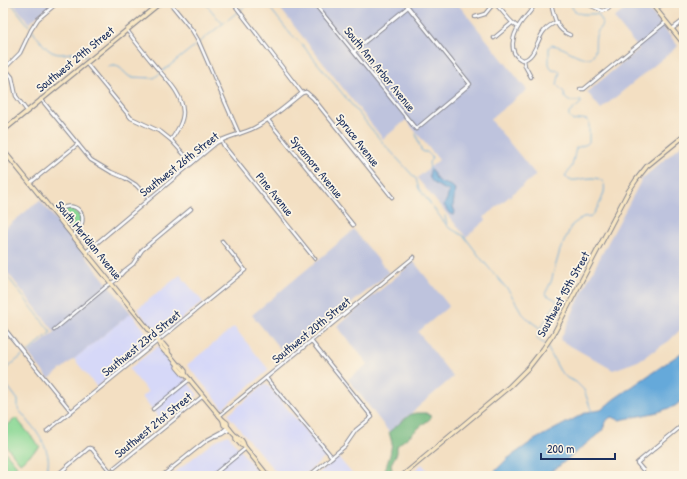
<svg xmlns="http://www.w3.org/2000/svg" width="687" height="479" viewBox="0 0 687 479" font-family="'Patrick Hand',sans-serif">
	<rect width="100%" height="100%" fill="#fcf5e5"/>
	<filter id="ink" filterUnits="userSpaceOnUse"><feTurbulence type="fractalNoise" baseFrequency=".025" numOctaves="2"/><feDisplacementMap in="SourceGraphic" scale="8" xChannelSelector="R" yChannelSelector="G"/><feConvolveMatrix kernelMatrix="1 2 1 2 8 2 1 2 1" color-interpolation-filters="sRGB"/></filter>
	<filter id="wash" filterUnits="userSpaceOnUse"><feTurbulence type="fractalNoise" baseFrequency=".012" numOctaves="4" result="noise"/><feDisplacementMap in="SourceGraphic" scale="16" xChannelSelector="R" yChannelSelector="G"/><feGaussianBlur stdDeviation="0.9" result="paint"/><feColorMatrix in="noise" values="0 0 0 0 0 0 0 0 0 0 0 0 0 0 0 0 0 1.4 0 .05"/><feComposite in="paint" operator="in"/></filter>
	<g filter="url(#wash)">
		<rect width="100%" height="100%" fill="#f3dfc2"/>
		<!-- built -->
		<g fill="#d6d8f8">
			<polygon points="180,275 203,302 164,333 155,331 137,309"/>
			<polygon points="131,313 153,341 97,387 74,359"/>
			<polygon points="234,327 269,370 223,408 187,365"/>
			<polygon points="158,346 198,395 163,423 142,397 148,392 129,369"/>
			<polygon points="266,383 327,456 303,476 279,476 228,415"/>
			<polygon points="228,435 261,476 170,476 208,446 216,440"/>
			<polygon points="338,457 354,476 315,476"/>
			<polygon points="422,464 432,476 408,476"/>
		</g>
		<!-- industrial -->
		<g fill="#bec3dd">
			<polygon points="13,3 53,3 29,23"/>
			<polygon points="276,3 457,3 527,90 490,119 536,175 484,217 486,220 466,237 417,178 439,160 406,120 383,139"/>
			<polygon points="633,3 644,3 678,46 601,109 587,92 639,49 614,18"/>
			<polygon points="684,143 684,326 669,341 638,361 613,370 560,340 587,282 642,179"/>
			<polygon points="40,200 131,313 49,379 28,353 55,332 3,267 3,230"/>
			<polygon points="354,230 389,273 286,356 252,315"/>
			<polygon points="414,262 449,306 418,332 453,377 389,432 348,379 368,364 337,326"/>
		</g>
		<!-- green -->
		<g fill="#8cd896" stroke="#54847a">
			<path d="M68 208 76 211C82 217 83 225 76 231L72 230 59 214 61 211Z"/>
			<polygon points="16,418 40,447 20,463 3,442 3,429"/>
			<polygon points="3,449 17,466 4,476 3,476"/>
		</g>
		<!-- forest -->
		<polygon fill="#71b87f" stroke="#46746e" points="416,413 426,413 432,417 397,446 397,453 391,464 392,470 388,476 381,476 384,473 390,455 392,443 389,432 411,414"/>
		<!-- water -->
		<g fill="#65a9da" stroke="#406c9c">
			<path d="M432 170C434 173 435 178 437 180 441 184 449 183 455 189L453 207 455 212 454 215 449 213 444 205 447 199 449 191C440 187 426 182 430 171Z"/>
			<polygon points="684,351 684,399 675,406 658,412 620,420 611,417 607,420 602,431 558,467 544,476 490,476 507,459 534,440 587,412 601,410 614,399"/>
		</g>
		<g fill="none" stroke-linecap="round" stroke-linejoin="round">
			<!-- stream -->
			<g stroke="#65a9da" stroke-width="1">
				<polyline points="11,3 29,26"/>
				<polyline points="205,3 222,23"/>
				<polyline points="266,3 292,36 300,42 319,65 383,143 416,179 419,189 448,227 464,236 483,261 509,291 522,313 530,321 540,328"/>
				<path d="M33 30C35 35 39 39 42 43 59 65 70 45 87 57"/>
				<path d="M107 67C121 63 120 70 130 77L154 78 249 3"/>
				<polyline points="416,134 421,150 424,152 427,152 432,157 431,160 429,162 430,170"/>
				<polyline points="445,216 447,225"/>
				<polyline points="3,271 51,332 28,352"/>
				<path d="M545 344 537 339C540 326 550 314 557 302L556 300 545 294 551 282 560 250 572 225 583 217 592 216C600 205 616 177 591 178 583 178 578 181 569 180L565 176 572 166 576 148 587 144 589 142V122L587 120 582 119 573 121 569 116V113L581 103V101H569L565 98 564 92 557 85 560 71 552 70 549 64V47L551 45C566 46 574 58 590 58 599 52 593 41 597 33 599 28 602 27 602 21L598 14C587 13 573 18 571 3"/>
				<polyline points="547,347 560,371 567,378 576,382 584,390 592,412"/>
				<polyline points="3,371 22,356"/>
				<path d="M3 380 18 400V409C31 424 62 458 42 476"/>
			</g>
		</g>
	</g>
	<g filter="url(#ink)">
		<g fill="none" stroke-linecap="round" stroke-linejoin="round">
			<!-- street casing -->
			<g stroke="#878790" stroke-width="4.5">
				<g id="street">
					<polyline points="170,3 192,30 198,40 239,134"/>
					<polyline points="233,3 302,93"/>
					<polyline points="314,3 416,129 470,84 405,3"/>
					<path d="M494 3C503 10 508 21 518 27"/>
					<path d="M535 3C532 12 525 16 520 24 513 35 507 53 522 60 535 59 537 39 544 31 547 27 552 24 557 22"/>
					<path d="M551 3C554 17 556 30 570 35"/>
					<polyline points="585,3 603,11 608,9 614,3"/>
					<polyline points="656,9 664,3"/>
					<polyline points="475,17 485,14 494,3"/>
					<polyline points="672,29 684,20"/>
					<path d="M127 30C136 43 146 55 156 67 167 80 182 93 183 112 183 122 177 131 171 140"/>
					<polyline points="494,38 512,23"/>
					<polyline points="354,52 361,45 408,7"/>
					<polyline points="524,60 525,66 531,77"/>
					<polyline points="86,63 131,118 161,132 171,140 192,163"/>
					<polyline points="3,66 12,77 16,96 27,111"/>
					<polyline points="5,68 20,53 31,30 38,19 57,3"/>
					<polyline points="580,89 584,89 666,22"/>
					<polyline points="41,99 91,160 111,172 125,178 136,185 149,199"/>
					<polyline points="268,120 353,225"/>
					<polyline points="221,140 224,146 315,259"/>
					<polyline points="30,183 78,144"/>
					<path d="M55 214C72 195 96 216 73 236"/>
					<path d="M86 252 216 143C228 136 242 134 254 128 272 119 287 105 302 93L306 92 313 98 392 197"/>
					<polyline points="3,327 71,411"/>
					<polyline points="54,330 107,286 116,280 124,271 133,264 142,250 191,209"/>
					<polyline points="266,378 332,457"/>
					<polyline points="153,409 190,379"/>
					<polyline points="219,416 414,257"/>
					<polyline points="47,431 245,270 222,241"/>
					<polyline points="216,436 223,434 230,429"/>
					<polyline points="114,468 203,396"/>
					<polyline points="643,470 637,463 684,424"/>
					<polyline points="56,476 89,448 92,449 114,476"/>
					<polyline points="162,476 207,440 222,432 228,427"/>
					<polyline points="212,476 246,448"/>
					<polyline points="309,476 345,446 356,430 372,417 311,341"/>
				</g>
			</g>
			<!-- secondary casing -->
			<g stroke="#878790" stroke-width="5.5">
				<g id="secondary">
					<polyline points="651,3 684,44"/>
					<polyline points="3,131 160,3"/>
					<polyline points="3,150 158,341 160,346 165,352 168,353"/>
					<polyline points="160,343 163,344 168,350 168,353 178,365 177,367 183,374 185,374"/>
					<polyline points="178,365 180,365 185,371 185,374 223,420 224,425 227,426"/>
					<path d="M223 420 227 423V426C230 429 233 434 236 436 240 439 243 440 244 446L268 476"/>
					<polyline points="236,436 236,439 241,445 244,446"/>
					<polyline points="402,476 510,386 529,367 543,349 554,333 628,192 636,180 647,166 684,136"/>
				</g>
			</g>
			<!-- street -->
			<use href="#street" stroke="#fff" stroke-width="2.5"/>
			<!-- secondary -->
			<use href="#secondary" stroke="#f9e7c3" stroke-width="3.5"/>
		</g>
	</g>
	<g text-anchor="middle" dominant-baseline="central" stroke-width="3.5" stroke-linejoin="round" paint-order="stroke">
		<!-- street labels -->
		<g font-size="12" fill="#1b2f5e" stroke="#fcf5e5">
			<text transform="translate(75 59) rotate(-39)">Southwest 29th Street</text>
			<text transform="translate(380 69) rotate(51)">South Ann Arbor Avenue</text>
			<text transform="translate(358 140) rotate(52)">Spruce Avenue</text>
			<text transform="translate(179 164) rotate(-38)">Southwest 26th Street</text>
			<text transform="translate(317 167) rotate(51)">Sycamore Avenue</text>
			<text transform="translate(275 194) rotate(51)">Pine Avenue</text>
			<text transform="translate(89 240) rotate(51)">South Meridian Avenue</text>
			<text transform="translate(563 294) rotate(-61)">Southwest 15th Street</text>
			<text transform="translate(311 330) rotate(-39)">Southwest 20th Street</text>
			<text transform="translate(141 343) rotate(-39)">Southwest 23rd Street</text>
			<text transform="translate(153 425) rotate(-39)">Southwest 21st Street</text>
		</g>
	</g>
	<!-- margin -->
	<rect width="687" height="479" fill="none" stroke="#fcf5e5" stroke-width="16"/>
	<!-- scale -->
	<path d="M541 453v6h74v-6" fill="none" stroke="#1b2f5e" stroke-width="2"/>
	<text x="547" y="453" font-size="12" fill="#1b2f5e" stroke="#fcf5e5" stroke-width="3" paint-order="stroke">200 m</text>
</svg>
